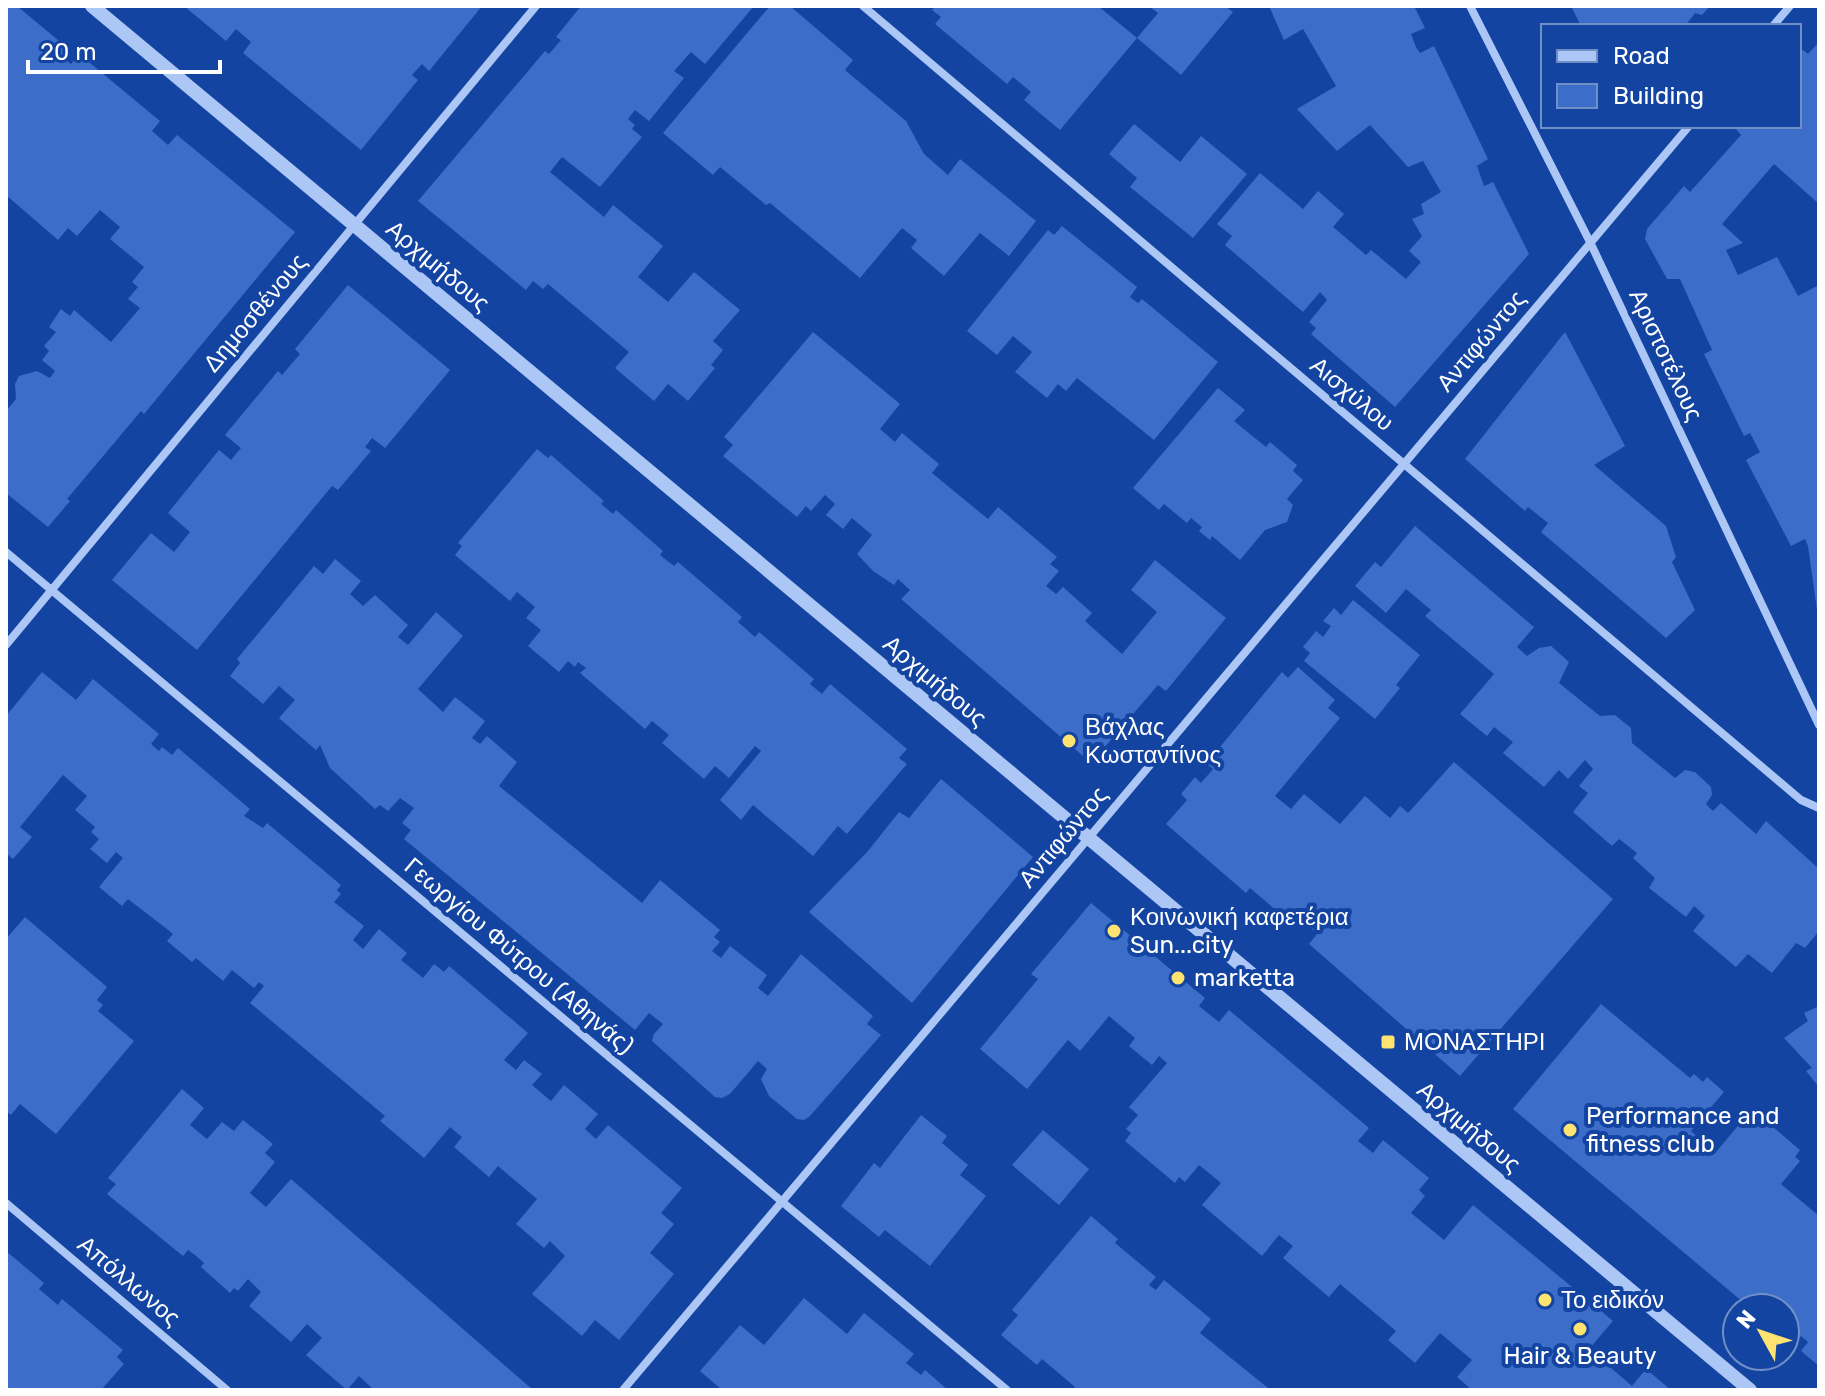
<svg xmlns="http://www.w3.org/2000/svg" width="1825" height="1396" viewBox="0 0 1825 1396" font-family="Rubik,sans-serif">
	<rect width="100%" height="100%" fill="#1344a1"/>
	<!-- building -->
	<g fill="#3c6dc8">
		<polygon points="6,6 17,6 70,50 63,58 71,64 76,58 81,62 84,58 160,121 152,131 168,145 177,135 295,232 144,414 141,411 67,499 70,501 48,527 6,493 6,411 16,399 15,384 19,376 37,371 50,378 55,371 42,360 49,351 44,346 56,332 49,327 61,309 70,316 74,310 111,342 140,308 128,299 138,287 132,282 144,267 110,239 120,227 100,210 77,236 68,228 58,240 6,195"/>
		<polygon points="184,6 302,7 482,6 429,71 422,64 412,75 418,80 361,150 243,53 251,42 236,29 226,41"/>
		<polygon points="581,6 754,6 705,64 691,52 674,71 684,78 649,121 635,110 628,119 635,125 632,129 642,137 600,187 562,157 550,172 604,217 613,205 663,246 638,277 668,302 694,272 740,310 713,341 723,350 711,365 715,368 688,401 668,384 654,401 615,368 629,352 548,284 543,289 533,281 526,290 418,201 545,51 549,54 561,40 556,37"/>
		<polygon points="770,6 790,6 853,60 845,70 906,121 924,154 948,175 960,159 1036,221 1009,256 980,233 944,276 911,248 917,240 902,228 860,278 770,203 766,205 720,167 713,175 663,133"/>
		<polygon points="936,6 1098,6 1137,38 1158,13 1149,6 1225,6 1233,12 1181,75 1137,38 1060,130 1024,100 1031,92 1013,77 1007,84 935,24 941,17 932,10"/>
		<polygon points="1269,6 1414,6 1425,28 1411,34 1416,47 1420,53 1434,46 1488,159 1477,166 1484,186 1493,182 1529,254 1395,407 1311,334 1316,328 1309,322 1327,300 1320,292 1303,312 1225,245 1232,236 1217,224 1260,173 1303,209 1318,191 1344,214 1333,227 1366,255 1371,250 1406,279 1421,262 1409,251 1422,236 1412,219 1424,214 1421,204 1441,192 1423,161 1408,167 1370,125 1337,151 1297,109 1336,86 1303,29 1284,40"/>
		<polygon points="1571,6 1710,6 1702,15 1695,13 1685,26 1581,26"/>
		<polygon points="1819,42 1819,204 1774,164 1722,224 1743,243 1726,250 1738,275 1777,257 1798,296 1819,285 1817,610 1808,546 1805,539 1791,546 1746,460 1760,452 1750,433 1744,436 1704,354 1712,350 1680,279 1667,279 1645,239 1647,229 1684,186 1690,192 1741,135 1736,129 1739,126 1799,126 1799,54 1803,50 1808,54"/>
		<polygon points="1134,124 1180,162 1201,136 1247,174 1193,238 1130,187 1137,178 1109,154"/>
		<polygon points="1062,226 1137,287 1130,297 1138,303 1142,299 1218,362 1154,440 1077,378 1066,391 1058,384 1047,398 1015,372 1032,352 1013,336 997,355 967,331 1048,230 1054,235"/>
		<polygon points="348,285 450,370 385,448 372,438 365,447 371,451 338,490 332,486 197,650 112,580 151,533 174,552 190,532 168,513 219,450 231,460 241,448 225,435 278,371 282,375 300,354 295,349"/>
		<polygon points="813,332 900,404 880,429 895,442 902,433 939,464 932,473 988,519 998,507 1057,557 1050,564 1059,571 1046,586 1056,594 1063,587 1092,613 1085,621 1122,654 1157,612 1131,590 1155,560 1226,618 1166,691 1158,685 1091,763 901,599 910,590 898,579 894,585 873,571 857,554 872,535 852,518 843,529 826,515 835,504 825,495 811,511 806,506 797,517 723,456 733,445 724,437"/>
		<polygon points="1565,332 1625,446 1594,465 1666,526 1676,557 1672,562 1695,610 1666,638 1541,532 1548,523 1528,507 1525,511 1465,459"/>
		<polygon points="1218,388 1245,410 1234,421 1266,447 1270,442 1297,465 1293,471 1303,480 1287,499 1293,505 1287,522 1265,530 1240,560 1212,536 1210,540 1199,531 1202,527 1191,518 1187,523 1164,504 1159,510 1133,488"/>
		<polygon points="537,449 548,458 551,455 604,501 601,504 613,514 616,510 663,551 660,555 674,566 678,562 742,617 738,622 755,637 759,632 814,679 810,684 822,694 830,684 907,749 899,758 907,764 847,834 838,826 813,856 753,805 741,820 720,800 761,751 755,746 729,778 715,766 704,779 662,743 669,735 652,721 645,729 580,673 586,668 578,662 575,667 568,661 559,672 528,646 541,630 526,618 535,607 517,592 510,601 455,555 462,546 458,543"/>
		<polygon points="1415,526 1534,627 1517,647 1527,656 1539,648 1551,646 1569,662 1559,683 1600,716 1615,715 1631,728 1632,743 1675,778 1685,770 1695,772 1711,787 1712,795 1706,804 1713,811 1721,803 1756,834 1766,821 1819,869 1819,931 1805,948 1796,943 1772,973 1748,954 1736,967 1693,931 1705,916 1694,906 1686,917 1649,888 1655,878 1633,858 1637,853 1619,839 1612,846 1573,812 1588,793 1579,786 1593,769 1585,760 1568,779 1559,770 1544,787 1503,753 1513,742 1494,727 1487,736 1460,714 1494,674 1425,616 1431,610 1406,589 1386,613 1355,586 1375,562 1381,567"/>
		<polygon points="335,559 361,581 350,594 363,606 375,595 408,625 398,637 408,645 436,612 463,636 418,689 443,712 455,697 485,721 472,738 480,744 487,736 517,762 499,786 642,903 660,880 720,930 714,937 720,942 712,951 721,958 730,946 767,975 758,988 768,996 801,954 873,1016 867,1024 881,1035 810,1116 804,1120 797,1119 769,1096 761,1079 767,1069 758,1061 730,1094 722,1098 715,1097 652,1041 654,1034 663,1024 649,1013 635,1030 404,839 411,830 402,823 414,808 400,798 388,811 380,805 375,809 330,768 320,745 316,750 279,718 295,700 279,686 263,704 230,676 240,663 237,659 314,566 323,574"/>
		<polygon points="1353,600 1420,655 1396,685 1400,688 1375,719 1304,661 1310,653 1303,647 1316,631 1323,637 1331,626 1323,621 1334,608 1341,615"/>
		<polygon points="1298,667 1335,700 1328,708 1340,718 1275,796 1291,809 1304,794 1340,824 1365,796 1390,818 1400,806 1408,813 1454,762 1613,899 1460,1076 1309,944 1317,934 1291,911 1285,918 1250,888 1246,893 1166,824 1187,800 1181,794 1195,777 1201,783 1213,769 1206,764 1282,672 1288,678"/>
		<polygon points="42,672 76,700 93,679 159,734 151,744 159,751 162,747 172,755 178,748 250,809 244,816 263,828 267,823 341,885 337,890 341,894 334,902 364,926 353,940 363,949 379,929 407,953 401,960 423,978 434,964 444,972 449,966 528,1033 504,1060 516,1070 524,1060 542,1074 532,1085 551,1101 564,1085 598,1114 585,1129 596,1139 608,1125 682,1188 661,1213 674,1224 650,1253 674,1274 619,1340 595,1320 582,1336 532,1294 565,1256 550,1241 544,1248 516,1224 537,1199 498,1166 489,1177 454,1147 462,1137 450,1127 424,1158 380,1121 385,1116 250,1003 264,986 259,982 254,988 232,970 223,981 196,958 192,962 167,941 173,934 163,926 128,899 122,906 99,887 123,858 116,852 107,863 90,849 99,839 91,832 95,827 75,810 87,796 63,775 20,827 32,837 13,859 6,853 6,716"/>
		<polygon points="941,779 1033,857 912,1003 809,912 868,851 899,812 909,818"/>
		<polygon points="1091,903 1205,998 1199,1006 1219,1022 1229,1010 1369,1128 1358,1141 1373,1153 1383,1140 1429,1178 1419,1190 1425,1196 1411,1213 1444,1240 1473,1205 1613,1321 1589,1349 1632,1386 1646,1369 1671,1390 1472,1390 1457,1377 1472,1360 1440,1333 1415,1363 1388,1340 1396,1331 1340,1284 1329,1297 1283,1258 1293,1246 1279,1235 1262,1256 1202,1205 1221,1183 1199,1165 1185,1182 1179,1177 1175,1183 1125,1141 1131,1133 1126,1129 1138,1115 1129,1107 1167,1063 1159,1056 1152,1065 1129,1046 1135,1038 1109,1016 1080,1051 1068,1040 1027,1089 980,1049 1038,979 1031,974"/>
		<polygon points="25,917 107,987 97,1000 103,1005 98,1011 134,1041 56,1134 20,1104 11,1115 6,1111 6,939"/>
		<polygon points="1601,1004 1690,1078 1694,1074 1703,1082 1707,1077 1724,1092 1691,1131 1716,1152 1752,1109 1800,1150 1795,1157 1800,1161 1781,1184 1819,1216 1819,1366 1801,1351 1808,1342 1801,1336 1793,1345 1785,1338 1785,1308 1750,1308 1513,1109"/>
		<polygon points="1819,1006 1819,1087 1806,1071 1812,1068 1784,1038 1808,1021 1804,1013"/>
		<polygon points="182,1089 204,1108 190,1125 207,1139 222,1122 234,1131 243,1120 273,1144 265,1153 275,1162 250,1193 266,1207 291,1179 533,1390 374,1390 359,1376 347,1390 306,1355 322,1338 307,1324 291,1342 249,1306 261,1292 248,1279 238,1291 234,1288 230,1293 201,1267 204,1263 195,1255 188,1250 183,1256 107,1194 116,1184 108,1178"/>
		<polygon points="921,1115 947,1136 942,1143 968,1165 960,1175 986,1196 930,1266 885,1230 879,1237 841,1206 874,1163 880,1168"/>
		<polygon points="1043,1130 1089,1169 1059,1205 1012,1165"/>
		<polygon points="1091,1216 1118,1239 1115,1243 1156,1277 1149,1285 1156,1290 1164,1280 1211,1319 1200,1333 1268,1388 1266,1390 1072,1390 1075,1387 1042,1359 1037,1365 1001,1335 1018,1315 1012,1310"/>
		<polygon points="6,1251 44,1283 39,1289 58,1305 62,1299 123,1350 117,1357 124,1364 101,1390 6,1390"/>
		<polygon points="804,1298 847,1334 864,1313 914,1354 906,1363 921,1375 925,1370 948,1390 722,1390 700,1371 740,1325 764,1345"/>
	</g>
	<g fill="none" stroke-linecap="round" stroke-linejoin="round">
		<!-- minor -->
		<g stroke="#acc6f5" stroke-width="8">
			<polyline points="863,6 1801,800 1819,808"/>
			<polyline points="1470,6 1590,242 1819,725"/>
			<polyline points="1773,26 1790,6"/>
			<polyline points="6,552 1007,1390"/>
			<polyline points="6,645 536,6"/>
			<polyline points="6,1203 227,1390"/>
			<polyline points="623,1390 1689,126"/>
		</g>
		<!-- tertiary -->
		<polyline stroke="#acc6f5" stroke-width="14" points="92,6 1750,1390"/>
	</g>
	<!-- markers -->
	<g fill="#ffe370" stroke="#1344a1" stroke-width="3">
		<circle cx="1069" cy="741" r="8"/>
		<circle cx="1114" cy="931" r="8"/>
		<circle cx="1178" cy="978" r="8"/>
		<rect x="1380" y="1034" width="16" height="16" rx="4"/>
		<circle cx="1570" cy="1130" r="8"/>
		<circle cx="1545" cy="1300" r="8"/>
		<circle cx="1580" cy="1329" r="8"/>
	</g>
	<g text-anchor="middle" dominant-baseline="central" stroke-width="8" stroke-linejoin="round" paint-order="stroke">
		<!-- street labels -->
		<g font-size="24" fill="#fff" stroke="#1344a1">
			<text transform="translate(438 266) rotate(40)">Αρχιμήδους</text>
			<text transform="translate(255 313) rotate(-50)">Δημοσθένους</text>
			<text transform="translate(1481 341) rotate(-50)">Αντιφώντος</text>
			<text transform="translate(1666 355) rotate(65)">Αριστοτέλους</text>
			<text transform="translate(1352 394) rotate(40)">Αισχύλου</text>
			<text transform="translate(935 681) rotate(40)">Αρχιμήδους</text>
			<text transform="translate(1063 837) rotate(-50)">Αντιφώντος</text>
			<text transform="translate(519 956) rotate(40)">Γεωργίου Φύτρου (Αθηνάς)</text>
			<text transform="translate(1469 1127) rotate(40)">Αρχιμήδους</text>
			<text transform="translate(129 1281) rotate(40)">Απόλλωνος</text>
		</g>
		<!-- poi labels -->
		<g font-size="24" fill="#fff" stroke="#1344a1" text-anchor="start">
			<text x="1085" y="727">Βάχλας<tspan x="1085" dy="28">Κωσταντίνος</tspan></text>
			<text x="1130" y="917">Κοινωνική καφετέρια<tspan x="1130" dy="28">Sun...city</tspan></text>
			<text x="1194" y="978">marketta</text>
			<text x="1404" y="1042">ΜΟΝΑΣΤΗΡΙ</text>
			<text x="1586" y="1116">Performance and<tspan x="1586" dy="28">fitness club</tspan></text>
			<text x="1561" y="1300">Το ειδικόν</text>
			<text x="1580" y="1356" text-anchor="middle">Hair &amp; Beauty</text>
		</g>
	</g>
	<!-- border -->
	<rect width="1825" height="1396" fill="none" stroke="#ffffff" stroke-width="16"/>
	<!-- legend -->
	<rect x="1541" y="24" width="260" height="104" fill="#1344a1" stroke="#718fc7" stroke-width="2"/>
	<rect x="1557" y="50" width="40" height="12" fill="#acc6f5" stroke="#718fc7" stroke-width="2"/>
	<text x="1613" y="64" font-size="24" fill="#ffffff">Road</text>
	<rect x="1557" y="84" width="40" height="24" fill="#3c6dc8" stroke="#718fc7" stroke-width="2"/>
	<text x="1613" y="104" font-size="24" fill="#ffffff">Building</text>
	<!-- north arrow -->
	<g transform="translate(1761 1332) rotate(310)"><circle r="38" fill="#1344a1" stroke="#718fc7" stroke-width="2"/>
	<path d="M0-6L14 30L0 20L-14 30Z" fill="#ffe370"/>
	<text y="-12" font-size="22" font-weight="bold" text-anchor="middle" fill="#ffffff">N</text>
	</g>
	<!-- scale -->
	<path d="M28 60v12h192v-12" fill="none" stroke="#ffffff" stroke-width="4"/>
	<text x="40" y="60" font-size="24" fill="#ffffff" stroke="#1344a1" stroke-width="6" paint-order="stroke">20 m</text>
</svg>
